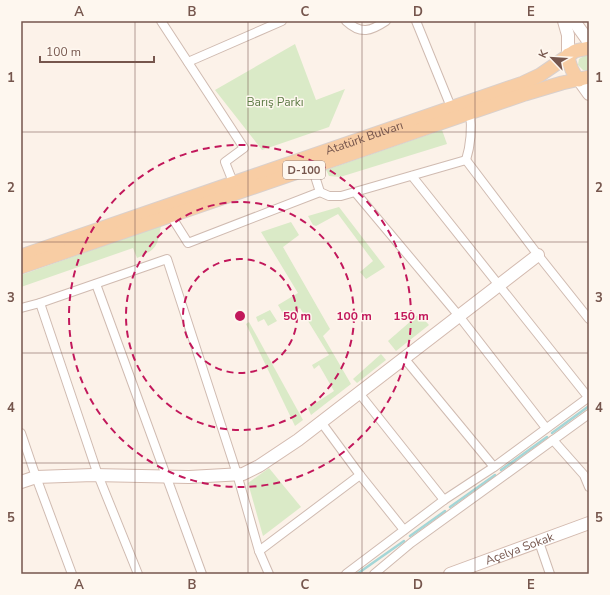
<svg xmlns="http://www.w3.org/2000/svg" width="610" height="595" viewBox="0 0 610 595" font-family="'Nunito Sans',sans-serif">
	<rect width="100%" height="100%" fill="#fcf2e9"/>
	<!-- green -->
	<g fill="#daeac7">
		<polygon points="295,44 316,100 345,89 329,127 262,150 215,90"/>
		<polygon points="584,56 589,56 588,70 583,70 578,65 579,59"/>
		<polygon points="442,130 447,144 340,177 329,176 326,170"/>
		<polygon points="339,207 385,267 366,279 360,272 373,261 338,214 316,226 313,225 308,216"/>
		<polygon points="291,222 299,235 283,247 330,329 323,336 351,384 311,415 308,408 334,391 319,365 314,369 312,365 329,355 300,308 285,317 278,305 298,293 261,232"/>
		<path d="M161 226C157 247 157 249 137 258L133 248 21 287V275Z"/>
		<polygon points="270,310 277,321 268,326 264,319 258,322 256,317"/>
		<polygon points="419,314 429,325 396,351 388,341"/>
		<polygon points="249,322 303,420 295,426 246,324"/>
		<polygon points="381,354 386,360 357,383 353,379"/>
		<polygon points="269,468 301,507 263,536 248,483"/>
	</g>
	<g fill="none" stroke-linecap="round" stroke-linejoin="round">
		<!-- stream -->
		<g stroke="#a4d6d7" stroke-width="2.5">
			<polyline points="552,433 589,406"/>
			<polyline points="501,470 547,437"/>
			<polyline points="450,507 495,475"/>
			<polyline points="410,536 445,511"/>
			<polyline points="357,574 404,541"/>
		</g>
		<!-- street casing -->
		<g stroke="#d0bbb1" stroke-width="10">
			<g id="street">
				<polyline points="161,21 244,148 225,162 233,182"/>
				<path d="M346 21C361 35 371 31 386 21"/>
				<polyline points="416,21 451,107"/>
				<polyline points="188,62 282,21"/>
				<polyline points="466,160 538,255 589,319"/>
				<path d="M466 160C471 144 472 129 470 112"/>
				<polyline points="312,167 320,192 329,196 341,196 466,160"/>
				<polyline points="412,176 588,397"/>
				<polyline points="355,192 459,316 546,428"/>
				<polyline points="171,216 188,243 320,192"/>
				<polyline points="96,284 202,574"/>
				<polyline points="40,303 98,475 138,574"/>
				<polyline points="21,308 40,303 167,259 237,474 259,551 269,574"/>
				<polyline points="404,358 494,467"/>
				<polyline points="359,393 444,500"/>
				<polyline points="321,422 360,475 404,530"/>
				<polyline points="21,433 36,477 72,574"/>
				<polyline points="553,440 584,475 589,487"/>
				<polyline points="539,542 550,574"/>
				<polyline points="259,551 360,475"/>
				<polyline points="346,574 444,500 494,467 589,397"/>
				<polyline points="374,574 411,543 589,414"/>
			</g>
		</g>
		<!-- secondary casing -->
		<g stroke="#d3baaf" stroke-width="14">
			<g id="secondary">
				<polyline points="564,21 568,35 568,55"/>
				<polyline points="574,21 589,42"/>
				<polyline points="579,80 589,94"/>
				<polyline points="21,482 36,477 93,475 189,477 243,474 259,466 298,440 538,255"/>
				<path id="s1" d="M450 574 589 523"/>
			</g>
		</g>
		<!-- primary casing -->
		<g stroke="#d9d0cd" stroke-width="15">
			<g id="primary">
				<path d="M568 55C569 64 572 73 579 80"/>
				<path id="s2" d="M21 256 523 83 540 75 575 51 589 48"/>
				<polyline points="21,267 525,94 562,83 589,77"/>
			</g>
		</g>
		<!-- street -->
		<use href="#street" stroke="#fff" stroke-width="8"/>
		<!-- secondary -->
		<use href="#secondary" stroke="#fff" stroke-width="12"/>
		<!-- primary -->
		<use href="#primary" stroke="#f8cda4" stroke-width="13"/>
	</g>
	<!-- grid -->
	<path fill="none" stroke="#76564d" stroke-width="1" stroke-opacity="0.55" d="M135 21V574M248 21V574M362 21V574M475 21V574M21 132H589M21 242H589M21 353H589M21 463H589"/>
	<!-- distance rings -->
	<g fill="none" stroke="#c2185b" stroke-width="2" stroke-dasharray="7 5">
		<circle cx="240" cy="316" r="57"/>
		<circle cx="240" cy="316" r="114"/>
		<circle cx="240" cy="316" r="171"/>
	</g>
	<g text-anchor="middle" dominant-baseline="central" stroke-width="3" stroke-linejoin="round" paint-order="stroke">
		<!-- shield labels -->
		<rect fill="#fef7ef" stroke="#9f867e" stroke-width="1" x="283" y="161" width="42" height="18" rx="3"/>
		<g font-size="11" font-weight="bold" fill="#76564d">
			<text x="304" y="170">D-100</text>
		</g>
		<!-- park labels -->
		<g font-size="12" fill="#5d7b45" stroke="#fef7ef">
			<text x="275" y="102">Barış Parkı</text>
		</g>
		<!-- street labels -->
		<g font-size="12" fill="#76564d" stroke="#fef7ef">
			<text stroke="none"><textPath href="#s2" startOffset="363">Atatürk Bulvarı</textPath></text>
			<text stroke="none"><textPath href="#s1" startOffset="74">Açelya Sokak</textPath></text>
		</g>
	</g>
	<circle cx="240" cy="316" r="6" fill="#c2185b" stroke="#fef7ef" stroke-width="2"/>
	<g font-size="12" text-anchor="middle" font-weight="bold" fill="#c2185b" stroke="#fef7ef" stroke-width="3" stroke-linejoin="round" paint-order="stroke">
		<text x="297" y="320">50 m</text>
		<text x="354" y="320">100 m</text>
		<text x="411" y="320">150 m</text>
	</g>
	<!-- border -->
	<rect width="610" height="595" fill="none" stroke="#fef7ef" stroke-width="44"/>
	<!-- north arrow -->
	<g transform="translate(552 58) rotate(295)" stroke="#fef7ef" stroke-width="3" paint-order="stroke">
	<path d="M0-3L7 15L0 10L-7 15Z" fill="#76564d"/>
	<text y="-6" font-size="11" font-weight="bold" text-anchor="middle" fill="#76564d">K</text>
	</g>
	<!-- scale -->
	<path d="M40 56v6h114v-6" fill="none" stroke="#76564d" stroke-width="2"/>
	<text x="46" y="56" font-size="12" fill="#76564d" stroke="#fef7ef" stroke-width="3" paint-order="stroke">100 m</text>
	<rect x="22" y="22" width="566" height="551" fill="none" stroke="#76564d" stroke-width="1.5"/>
	<g font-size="13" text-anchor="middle" font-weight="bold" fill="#76564d">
		<text x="79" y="16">A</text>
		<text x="192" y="16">B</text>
		<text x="305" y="16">C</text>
		<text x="418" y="16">D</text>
		<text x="531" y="16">E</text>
		<text x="11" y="82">1</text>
		<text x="599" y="82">1</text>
		<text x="11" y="192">2</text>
		<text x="599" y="192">2</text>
		<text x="11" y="302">3</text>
		<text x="599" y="302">3</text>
		<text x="11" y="412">4</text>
		<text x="599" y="412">4</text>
		<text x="11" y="522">5</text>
		<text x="599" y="522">5</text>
		<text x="79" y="589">A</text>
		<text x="192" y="589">B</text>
		<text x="305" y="589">C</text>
		<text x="418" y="589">D</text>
		<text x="531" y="589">E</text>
	</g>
</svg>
